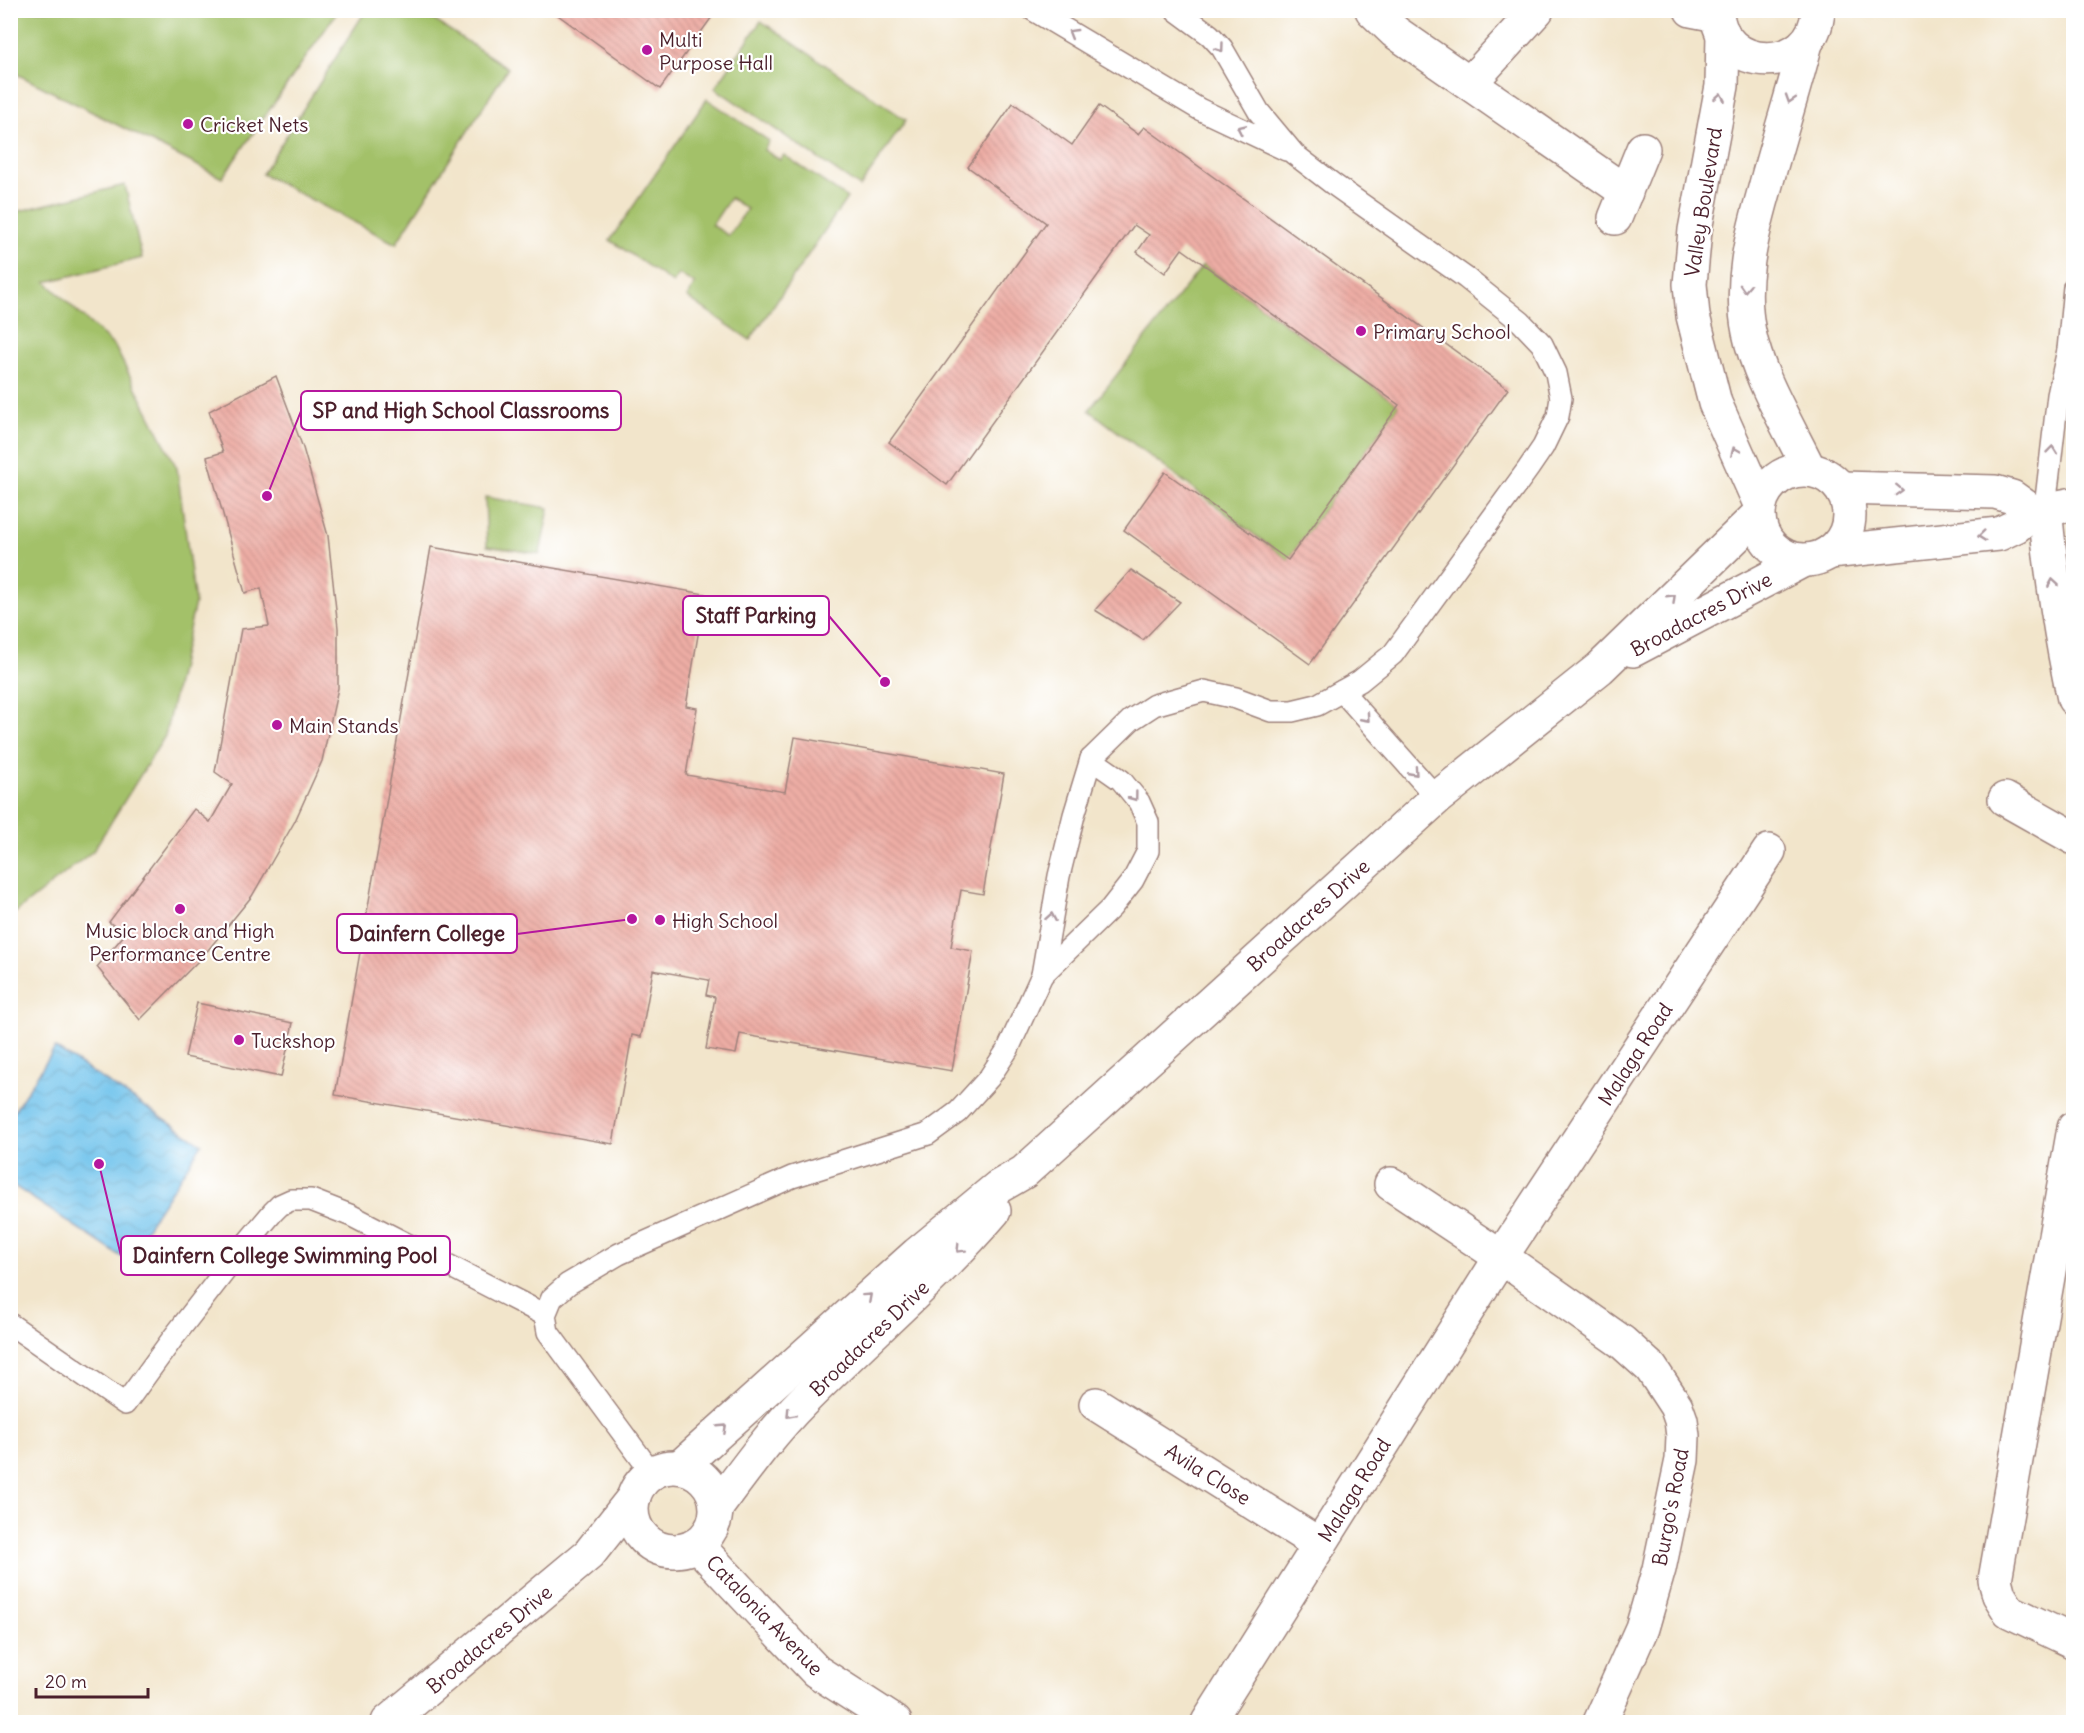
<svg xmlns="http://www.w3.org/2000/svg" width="2084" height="1733" viewBox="0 0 2084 1733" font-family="Delius,sans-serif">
	<defs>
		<pattern id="water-waves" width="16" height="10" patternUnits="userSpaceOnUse" patternTransform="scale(1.5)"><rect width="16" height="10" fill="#70c3ec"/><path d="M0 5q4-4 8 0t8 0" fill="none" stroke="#62a7cb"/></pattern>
		<pattern id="building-back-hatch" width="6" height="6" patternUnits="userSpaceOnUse" patternTransform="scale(1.5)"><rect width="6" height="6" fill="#edada5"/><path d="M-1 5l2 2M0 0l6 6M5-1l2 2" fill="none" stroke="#cd948e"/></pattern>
	</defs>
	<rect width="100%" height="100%" fill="#fff"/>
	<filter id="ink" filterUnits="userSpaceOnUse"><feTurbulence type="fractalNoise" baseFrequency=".0167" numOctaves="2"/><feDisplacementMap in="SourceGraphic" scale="12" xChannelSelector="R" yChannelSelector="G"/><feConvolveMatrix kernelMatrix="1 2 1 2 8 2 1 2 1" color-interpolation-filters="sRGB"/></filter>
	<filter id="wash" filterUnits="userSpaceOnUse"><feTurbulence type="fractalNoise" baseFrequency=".008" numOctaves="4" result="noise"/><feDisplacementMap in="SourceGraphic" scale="24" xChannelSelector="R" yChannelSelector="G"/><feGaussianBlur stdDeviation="1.35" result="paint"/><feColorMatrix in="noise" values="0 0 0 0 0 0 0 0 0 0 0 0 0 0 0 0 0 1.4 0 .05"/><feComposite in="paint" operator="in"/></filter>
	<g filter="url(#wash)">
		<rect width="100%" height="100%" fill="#f2e5cb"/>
		<!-- park -->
		<g fill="#a3c169" stroke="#76704a" stroke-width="1.5" fill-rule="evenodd">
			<polygon points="366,10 420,11 508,68 396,244 262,174"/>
			<polygon points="10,11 11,10 338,11 222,178 11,71"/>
			<polygon points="761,21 906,120 860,187 715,88"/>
			<path d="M707 99 769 141 764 150 780 160 784 155 847 198 750 340 687 297 695 284 679 274 673 283 610 240ZM730 198 747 209 729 236 712 225Z"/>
			<polygon points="125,185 142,258 46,282 115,347 177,468 195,603 165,736 93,851 11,916 11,213"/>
			<polygon points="1203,265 1399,405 1288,560 1089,410"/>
			<polygon points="485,497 549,508 540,554 487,546"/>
		</g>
		<!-- water -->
		<polygon fill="url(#water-waves)" stroke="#5d718c" stroke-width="1.5" points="55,1048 202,1144 126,1260 11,1184 11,1116"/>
		<g id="blocks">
			<!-- building -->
			<g fill="url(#building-back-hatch)">
				<polygon points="551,10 717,10 660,89"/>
				<polygon points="1013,103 1072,145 1099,106 1138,134 1144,127 1508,389 1310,664 1124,530 1165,472 1288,560 1399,405 1182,249 1165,273 1137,252 1149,235 1134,225 947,485 889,442 1046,223 968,167"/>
				<polygon points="276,376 303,448 328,536 338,628 338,688 322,761 295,821 252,896 204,955 140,1020 97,967 125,934 109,922 194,809 210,822 232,784 215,772 241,629 269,626 261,588 245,593 207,457 223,452 209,411"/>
				<polygon points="431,547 705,594 686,706 697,708 686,775 785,792 795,737 1004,774 983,894 961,890 951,947 973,951 952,1071 740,1034 736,1054 706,1049 715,997 706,995 709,980 653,970 641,1037 632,1035 613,1144 335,1095"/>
				<polygon points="1131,570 1180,602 1143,640 1095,610"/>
				<polygon points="197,1003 293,1023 281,1077 185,1057"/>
			</g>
		</g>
	</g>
	<g filter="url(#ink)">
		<use href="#blocks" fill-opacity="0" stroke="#9e827b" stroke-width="1.5"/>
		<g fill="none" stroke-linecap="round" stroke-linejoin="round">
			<!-- lane casing -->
			<g stroke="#9e827b" stroke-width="24">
				<g id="lane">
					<polyline points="1033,10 1199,109 1286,150"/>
					<polyline points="2068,350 2074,287"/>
					<polyline points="2045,508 2058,395 2068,350 2074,343"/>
					<polyline points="1342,691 1437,798"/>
					<polyline points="1042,975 1111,908 1133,880 1148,851 1148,822 1139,802 1121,780 1091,759"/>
					<polyline points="10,1324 125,1404 173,1338 241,1250 273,1212 280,1205 291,1200 311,1200 352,1216 545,1315"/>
					<polyline points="652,1473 548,1332 545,1315 552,1298 568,1284 619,1254 792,1177 928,1134 958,1112 989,1078 1008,1049 1042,975 1059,876 1074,815 1091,759 1131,720 1154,705 1204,691 1236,698 1271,711 1292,711 1317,705 1360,681 1393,654 1528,469 1543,447 1558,416 1561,398 1556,373 1542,344 1521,322 1466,278 1333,184 1294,154 1259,112 1222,48 1210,35 1176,10"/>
				</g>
			</g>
			<!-- street casing -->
			<g stroke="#9e827b" stroke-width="36">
				<g id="street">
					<polyline points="1372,10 1395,32 1626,192"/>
					<polyline points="1691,10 1717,15"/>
					<polyline points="1470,83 1537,10"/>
					<polyline points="1615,218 1643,149"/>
					<path d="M2045 508C2051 572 2060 636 2074 699"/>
					<polyline points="2005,799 2074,838"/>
					<polyline points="2074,1128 1995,1580 1999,1595 2009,1611 2074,1642"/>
					<polyline points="1391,1184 1501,1257 1622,1342 1651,1368 1676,1406 1681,1420 1683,1436 1682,1460 1659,1569 1642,1628 1600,1722"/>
					<polyline points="1096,1404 1320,1545"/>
					<polyline points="697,1545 816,1671 895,1722"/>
					<polyline points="1208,1722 1501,1257 1769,851"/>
				</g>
			</g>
			<!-- secondary casing -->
			<g stroke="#9e827b" stroke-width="36">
				<g id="secondary">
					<path d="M1717 10C1718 74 1815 76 1818 10"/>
					<polyline points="1723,33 1722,86 1695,230 1690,284 1693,316 1715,403 1760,504"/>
					<path d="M1806 43C1793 93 1777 142 1764 192 1751 238 1739 284 1749 332 1758 377 1789 427 1809 469"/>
					<circle cx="1804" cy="515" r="45"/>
					<polyline points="1841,488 1995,492 2012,497 2033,512"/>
					<polyline points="1830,552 1999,534 2016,526 2033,512 2074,504"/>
					<polyline points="1633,650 1802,561"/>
					<circle cx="674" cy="1509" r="42"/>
					<polyline points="680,1467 917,1254 998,1187 1024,1172 1437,798 1600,668 1758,515"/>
					<path d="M717 1507C744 1471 771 1433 803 1401 866 1337 935 1280 994 1211"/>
					<polyline points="388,1722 589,1554 634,1497"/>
				</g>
			</g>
			<!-- lane -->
			<use href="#lane" stroke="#fff" stroke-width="21"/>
			<!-- street -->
			<use href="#street" stroke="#fff" stroke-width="33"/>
			<!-- secondary -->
			<use href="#secondary" stroke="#fff" stroke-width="33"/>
		</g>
		<!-- one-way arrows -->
		<defs><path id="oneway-chevron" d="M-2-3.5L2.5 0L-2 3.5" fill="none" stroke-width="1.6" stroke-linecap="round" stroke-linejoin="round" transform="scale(1.5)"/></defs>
		<g stroke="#ae9aa0">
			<use href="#oneway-chevron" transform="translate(1072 33) rotate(-149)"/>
			<use href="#oneway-chevron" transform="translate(1220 48) rotate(54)"/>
			<use href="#oneway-chevron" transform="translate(1720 97) rotate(-80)"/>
			<use href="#oneway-chevron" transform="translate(1790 99) rotate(108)"/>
			<use href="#oneway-chevron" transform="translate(1241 129) rotate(-155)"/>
			<use href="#oneway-chevron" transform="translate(1745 288) rotate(93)"/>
			<use href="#oneway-chevron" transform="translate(2052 450) rotate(-84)"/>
			<use href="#oneway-chevron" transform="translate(1735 451) rotate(-113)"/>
			<use href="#oneway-chevron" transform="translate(1899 490) rotate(2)"/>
			<use href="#oneway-chevron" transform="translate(1982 536) rotate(174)"/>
			<use href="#oneway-chevron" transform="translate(2053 583) rotate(-99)"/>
			<use href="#oneway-chevron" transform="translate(1672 598) rotate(-44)"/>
			<use href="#oneway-chevron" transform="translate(1366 718) rotate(48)"/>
			<use href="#oneway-chevron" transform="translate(1414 772) rotate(48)"/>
			<use href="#oneway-chevron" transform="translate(1134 797) rotate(53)"/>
			<use href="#oneway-chevron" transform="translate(1051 917) rotate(-80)"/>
			<use href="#oneway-chevron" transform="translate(960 1249) rotate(135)"/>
			<use href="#oneway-chevron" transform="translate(868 1297) rotate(-42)"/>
			<use href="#oneway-chevron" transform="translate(790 1414) rotate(133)"/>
			<use href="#oneway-chevron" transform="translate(723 1428) rotate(-43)"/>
		</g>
	</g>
	<!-- markers -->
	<g fill="#b5179e" stroke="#fff" stroke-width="2">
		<circle cx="647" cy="50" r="6"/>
		<circle cx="188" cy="124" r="6"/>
		<circle cx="1361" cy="331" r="6"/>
		<circle cx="277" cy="725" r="6"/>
		<circle cx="180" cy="909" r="6"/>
		<circle cx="660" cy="920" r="6"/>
		<circle cx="239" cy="1040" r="6"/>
	</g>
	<g text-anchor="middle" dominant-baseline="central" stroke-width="4.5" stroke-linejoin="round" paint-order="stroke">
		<!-- poi labels -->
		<g font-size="20" fill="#4a1f2b" stroke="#fff" text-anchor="start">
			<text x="659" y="39">Multi<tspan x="659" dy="23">Purpose Hall</tspan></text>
			<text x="200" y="124">Cricket Nets</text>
			<text x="1373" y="331">Primary School</text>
			<text x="289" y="725">Main Stands</text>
			<text x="672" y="920">High School</text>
			<text x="180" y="930" text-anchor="middle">Music block and High<tspan x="180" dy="23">Performance Centre</tspan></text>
			<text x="251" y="1040">Tuckshop</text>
		</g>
		<!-- street labels -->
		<g font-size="20" fill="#4a1f2b" stroke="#fff">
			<text transform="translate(1703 202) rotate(-81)">Valley Boulevard</text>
			<text transform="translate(1701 614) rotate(-28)">Broadacres Drive</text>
			<text transform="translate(1308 915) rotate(-42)">Broadacres Drive</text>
			<text transform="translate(1635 1054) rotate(-57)">Malaga Road</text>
			<text transform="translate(869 1338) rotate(-44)">Broadacres Drive</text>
			<text transform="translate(1208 1474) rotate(32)">Avila Close</text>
			<text transform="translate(1354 1490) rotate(-58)">Malaga Road</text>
			<text transform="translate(1670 1507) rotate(-79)">Burgo's Road</text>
			<text transform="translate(765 1615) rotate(46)">Catalonia Avenue</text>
			<text transform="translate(489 1639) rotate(-40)">Broadacres Drive</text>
		</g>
	</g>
	<!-- callouts -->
	<path fill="none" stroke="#b5179e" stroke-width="2" d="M267 496L301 411M885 682L829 616M632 919L517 934M99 1164L121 1256"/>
	<g fill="#b5179e" stroke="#fff" stroke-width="2">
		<circle cx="267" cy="496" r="6"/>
		<circle cx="885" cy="682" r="6"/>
		<circle cx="632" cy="919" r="6"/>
		<circle cx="99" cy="1164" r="6"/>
	</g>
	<g fill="#fff" stroke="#b5179e" stroke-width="2">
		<rect x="301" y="391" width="320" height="39" rx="6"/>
		<rect x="683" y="596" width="146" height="39" rx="6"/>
		<rect x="337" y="914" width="180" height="39" rx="6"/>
		<rect x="121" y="1236" width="329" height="39" rx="6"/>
	</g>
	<g font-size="21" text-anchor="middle" font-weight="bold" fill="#4a1f2b">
		<text x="461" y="418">SP and High School Classrooms</text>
		<text x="756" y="623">Staff Parking</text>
		<text x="427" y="941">Dainfern College</text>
		<text x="285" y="1263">Dainfern College Swimming Pool</text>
	</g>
	<!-- margin -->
	<rect width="2084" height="1733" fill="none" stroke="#fff" stroke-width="36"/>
	<!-- scale -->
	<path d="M36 1688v9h112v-9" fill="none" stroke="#4a1f2b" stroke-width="3"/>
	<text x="45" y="1688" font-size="18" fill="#4a1f2b" stroke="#ffffff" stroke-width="4.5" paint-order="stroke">20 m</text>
</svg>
